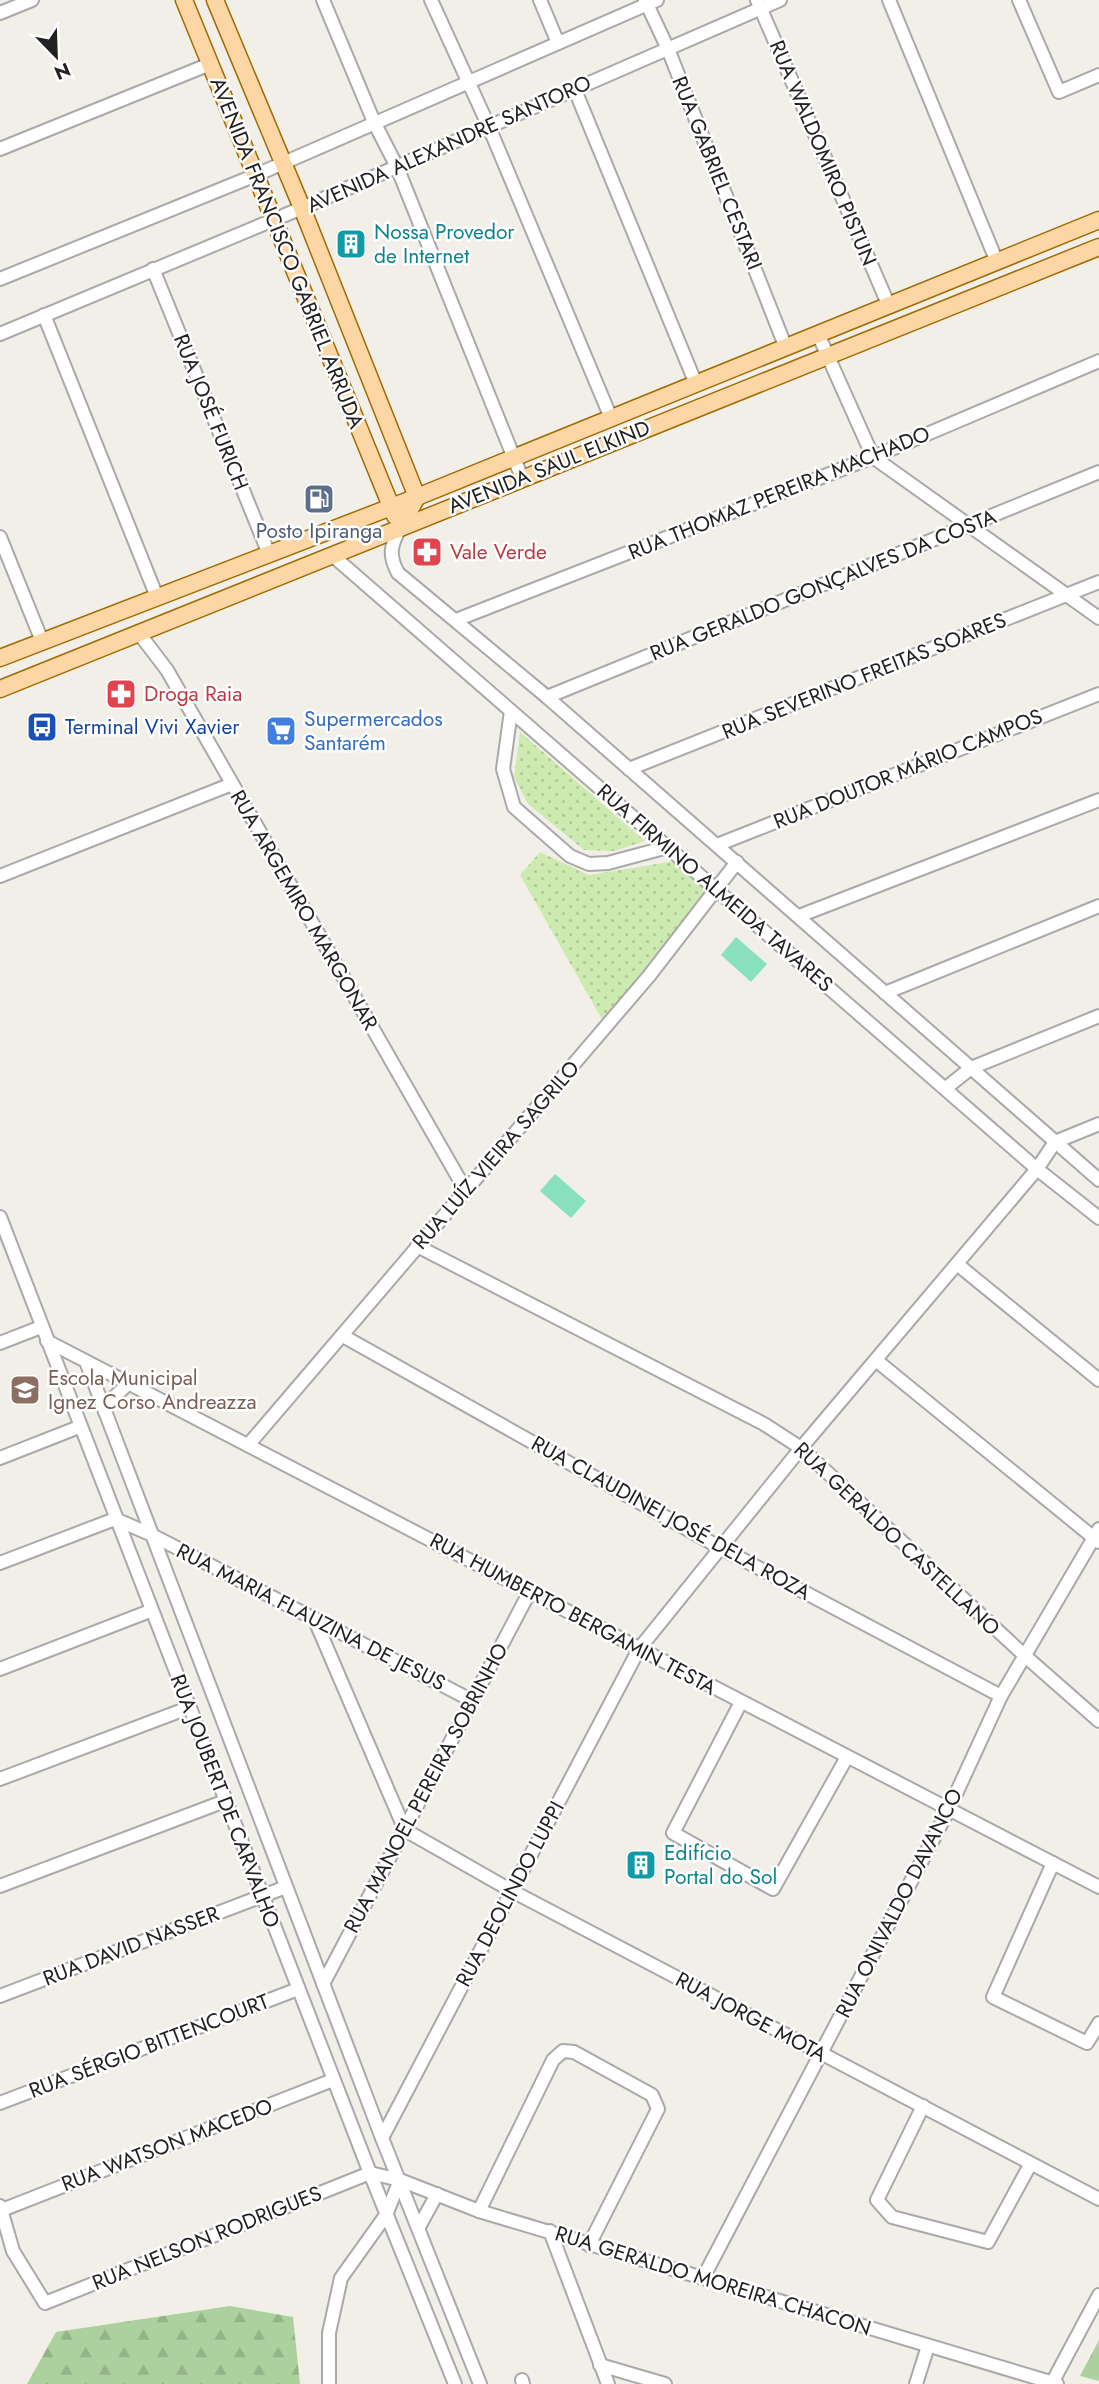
<svg xmlns="http://www.w3.org/2000/svg" width="1099" height="2384" viewBox="0 0 1099 2384" font-family="Jost,sans-serif">
	<defs>
		<pattern id="grass-dots" width="8" height="8" patternUnits="userSpaceOnUse" patternTransform="scale(1.75)"><rect width="8" height="8" fill="#cdebb0"/><path d="M2 2h.1M6 6h.1" fill="none" stroke="#b0c997" stroke-width="1.8" stroke-linecap="round"/></pattern>
		<pattern id="forest-firs" width="22" height="20" patternUnits="userSpaceOnUse" patternTransform="scale(1.75)"><rect width="22" height="20" fill="#add19e"/><path d="M5 1l3.5 6h-7zM16 11l3.5 6h-7z" fill="#95b388"/></pattern>
	</defs>
	<rect width="100%" height="100%" fill="#f2efe9"/>
	<!-- grass -->
	<g fill="url(#grass-dots)">
		<polygon points="520,732 645,841 614,851 584,850 528,804 514,777"/>
		<polygon points="540,852 589,875 675,861 708,892 604,1023 520,875"/>
	</g>
	<!-- forest -->
	<g fill="url(#forest-firs)">
		<polygon points="230,2306 293,2317 300,2384 27,2384 56,2332"/>
		<polygon points="1099,2340 1099,2381 1080,2376"/>
	</g>
	<!-- pitch -->
	<g fill="#88e0be">
		<polygon points="736,937 767,964 751,982 721,955"/>
		<polygon points="555,1174 586,1201 571,1218 540,1191"/>
	</g>
	<g fill="none" stroke-linecap="round" stroke-linejoin="round">
		<!-- minor casing -->
		<g stroke="#a9a9a9" stroke-width="16">
			<g id="minor">
				<polyline points="323,0 374,122 397,167 522,478"/>
				<polyline points="431,0 489,127 611,418"/>
				<polyline points="540,0 558,43"/>
				<polyline points="645,0 668,49 786,348"/>
				<polyline points="757,0 889,306"/>
				<polyline points="889,0 997,262"/>
				<polyline points="1019,0 1059,92 1099,75"/>
				<polyline points="0,13 32,0"/>
				<polyline points="575,90 696,384"/>
				<polyline points="0,149 210,64"/>
				<polyline points="153,269 269,554"/>
				<polyline points="0,279 256,175 657,0"/>
				<polyline points="44,315 157,597"/>
				<polyline points="0,334 302,208 780,0"/>
				<polyline points="818,334 873,457 1099,618"/>
				<path d="M400 528C391 545 388 555 398 573L547 697 1099 1180"/>
				<polyline points="0,537 42,641"/>
				<polyline points="332,555 1037,1169 1099,1218"/>
				<polyline points="456,620 873,457 1099,361"/>
				<polyline points="138,632 167,670 466,1191"/>
				<polyline points="547,697 1099,472"/>
				<polyline points="511,711 503,769 514,807 570,856 589,864 608,863 668,847"/>
				<polyline points="629,769 1099,582"/>
				<polyline points="717,845 1099,694"/>
				<polyline points="0,876 232,784"/>
				<polyline points="799,916 1099,800"/>
				<polyline points="885,993 1099,906"/>
				<polyline points="946,1088 971,1068 1099,1016"/>
				<polyline points="0,1217 370,2173 455,2384"/>
				<polyline points="417,1246 764,1424 801,1448 1024,1655 1099,1721"/>
				<polyline points="957,1264 1099,1380"/>
				<polyline points="343,1336 719,1547 1001,1696"/>
				<polyline points="47,1341 1099,1887"/>
				<polyline points="0,1343 41,1327"/>
				<polyline points="877,1361 1099,1542"/>
				<polyline points="87,1364 382,2138 480,2384"/>
				<polyline points="105,1412 111,1400 128,1384"/>
				<polyline points="249,1444 649,976 737,862"/>
				<polyline points="0,1458 79,1427"/>
				<polyline points="0,1563 115,1519 150,1534 471,1700"/>
				<polyline points="314,1618 405,1830 512,1891 1099,2199"/>
				<polyline points="0,1669 150,1611"/>
				<polyline points="741,1702 673,1833 773,1889 847,1757"/>
				<polyline points="0,1779 188,1708"/>
				<polyline points="1053,1863 993,1997 1087,2043 1099,2023"/>
				<polyline points="0,1886 225,1801"/>
				<polyline points="323,1984 529,1593"/>
				<polyline points="0,1996 286,1887"/>
				<polyline points="0,2103 298,1989"/>
				<polyline points="923,2106 877,2200 892,2217 988,2242 1030,2165"/>
				<polyline points="382,2138 639,1649 801,1448 1037,1169 1055,1142 1099,1124"/>
				<polyline points="370,2173 400,2180 479,2211 1057,2384"/>
				<polyline points="0,2206 13,2251 45,2303 370,2173"/>
				<polyline points="2,2210 333,2080"/>
				<polyline points="479,2211 553,2060 563,2051 574,2052 652,2095 658,2109 589,2245"/>
				<polyline points="419,2227 437,2194"/>
				<polyline points="550,2231 608,2384"/>
				<polyline points="703,2278 949,1809 1001,1696 1099,1529"/>
				<polyline points="600,2365 665,2384"/>
				<polyline points="522,2380 523,2384"/>
				<polyline points="1052,2383 1099,2295"/>
				<polyline points="329,2384 329,2333 341,2278 386,2215 400,2180"/>
				<polyline points="916,2384 928,2346"/>
			</g>
		</g>
		<!-- major casing -->
		<g stroke="#a06b00" stroke-width="19">
			<g id="major">
				<polyline points="184,0 395,516"/>
				<polyline points="215,0 302,208 417,497 400,528"/>
				<polyline points="0,658 417,497 1099,220"/>
				<polyline points="0,689 1099,247"/>
			</g>
		</g>
		<!-- minor -->
		<use href="#minor" stroke="#fff" stroke-width="12"/>
		<!-- major -->
		<use href="#major" stroke="#fcd6a4" stroke-width="16"/>
	</g>
	<!-- icons -->
	<defs>
		<g id="building-square" transform="scale(1.575)"><rect x="-9" y="-9" width="18" height="18" rx="4" fill="#0f9aa8" stroke="#fff"/><path d="M-4-6H4V6H1V3H-1V6H-4ZM-2.5-4.3h1.7v1.8h-1.7ZM.8-4.3h1.7v1.8H.8ZM-2.5-1h1.7V.8h-1.7ZM.8-1h1.7V.8H.8Z" fill="#fff"/></g>
		<g id="fuel-square" transform="scale(1.575)"><rect x="-9" y="-9" width="18" height="18" rx="4" fill="#5c6f8a" stroke="#fff"/><path d="M-5.5-6h7V0h2V4h1.3V-2.5L3-4.5l.8-.8L6-3V5H2.5V1h-1V6h-7ZM-4.2-4.7v3.2H.2V-4.7Z" fill="#fff"/></g>
		<g id="pharmacy-square" transform="scale(1.575)"><rect x="-9" y="-9" width="18" height="18" rx="4" fill="#e0444e" stroke="#fff"/><path d="M-2-6h4v4h4v4h-4v4h-4v-4h-4v-4h4Z" fill="#fff"/></g>
		<g id="bus-square" transform="scale(1.575)"><rect x="-9" y="-9" width="18" height="18" rx="4" fill="#1a4fb4" stroke="#fff"/><path d="M-5-6H5V4H4V6H2V4H-2V6H-4V4H-5ZM-3.5-4V0h7V-4ZM-3.5 1.2v1.5H-2V1.2ZM2 1.2v1.5H3.5V1.2Z" fill="#fff"/></g>
		<g id="supermarket-square" transform="scale(1.575)"><rect x="-9" y="-9" width="18" height="18" rx="4" fill="#3f7fe0" stroke="#fff"/><path d="M-6-5.5h2.5l.6 2H6L4.5 2H-2.5L-4.4-4H-6ZM-1.5 3.2a1.3 1.3 0 1 0 .1 0ZM3 3.2a1.3 1.3 0 1 0 .1 0Z" fill="#fff"/></g>
		<g id="school-square" transform="scale(1.575)"><rect x="-9" y="-9" width="18" height="18" rx="4" fill="#8d6e63" stroke="#fff"/><path d="M0-5L7-2L0 1L-7-2ZM-4 1L0 2.5L4 1V4Q0 6-4 4Z" fill="#fff"/></g>
	</defs>
	<g fill-rule="evenodd">
		<use href="#building-square" x="351" y="244"/>
		<use href="#fuel-square" x="319" y="499"/>
		<use href="#pharmacy-square" x="427" y="552"/>
		<use href="#pharmacy-square" x="121" y="694"/>
		<use href="#bus-square" x="42" y="727"/>
		<use href="#supermarket-square" x="281" y="731"/>
		<use href="#school-square" x="25" y="1390"/>
		<use href="#building-square" x="641" y="1865"/>
	</g>
	<g text-anchor="middle" dominant-baseline="central" stroke-width="5" stroke-linejoin="round" paint-order="stroke">
		<!-- street labels -->
		<g font-size="21" fill="#222" stroke="#fff">
			<text transform="translate(449 144) rotate(-24)">AVENIDA ALEXANDRE SANTORO</text>
			<text transform="translate(823 153) rotate(67)">RUA WALDOMIRO PISTUN</text>
			<text transform="translate(717 173) rotate(68)">RUA GABRIEL CESTARI</text>
			<text transform="translate(287 253) rotate(68)">AVENIDA FRANCISCO GABRIEL ARRUDA</text>
			<text transform="translate(211 412) rotate(68)">RUA JOSÉ FURICH</text>
			<text transform="translate(549 467) rotate(-22)">AVENIDA SAUL ELKIND</text>
			<text transform="translate(779 493) rotate(-22)">RUA THOMAZ PEREIRA MACHADO</text>
			<text transform="translate(823 585) rotate(-22)">RUA GERALDO GONÇALVES DA COSTA</text>
			<text transform="translate(864 676) rotate(-22)">RUA SEVERINO FREITAS SOARES</text>
			<text transform="translate(908 769) rotate(-22)">RUA DOUTOR MÁRIO CAMPOS</text>
			<text transform="translate(715 888) rotate(41)">RUA FIRMINO ALMEIDA TAVARES</text>
			<text transform="translate(304 910) rotate(60)">RUA ARGEMIRO MARGONAR</text>
			<text transform="translate(496 1155) rotate(-49)">RUA LUÍZ VIEIRA SAGRILO</text>
			<text transform="translate(671 1518) rotate(29)">RUA CLAUDINEI JOSÉ DELA ROZA</text>
			<text transform="translate(897 1539) rotate(43)">RUA GERALDO CASTELLANO</text>
			<text transform="translate(573 1614) rotate(28)">RUA HUMBERTO BERGAMIN TESTA</text>
			<text transform="translate(311 1617) rotate(27)">RUA MARIA FLAUZINA DE JESUS</text>
			<text transform="translate(426 1788) rotate(-62)">RUA MANOEL PEREIRA SOBRINHO</text>
			<text transform="translate(225 1801) rotate(69)">RUA JOUBERT DE CARVALHO</text>
			<text transform="translate(510 1894) rotate(-62)">RUA DEOLINDO LUPPI</text>
			<text transform="translate(899 1903) rotate(-63)">RUA ONIVALDO DAVANCO</text>
			<text transform="translate(131 1946) rotate(-21)">RUA DAVID NASSER</text>
			<text transform="translate(751 2017) rotate(28)">RUA JORGE MOTA</text>
			<text transform="translate(149 2046) rotate(-21)">RUA SÉRGIO BITTENCOURT</text>
			<text transform="translate(167 2145) rotate(-21)">RUA WATSON MACEDO</text>
			<text transform="translate(207 2238) rotate(-22)">RUA NELSON RODRIGUES</text>
			<text transform="translate(713 2281) rotate(17)">RUA GERALDO MOREIRA CHACON</text>
		</g>
		<!-- culture labels -->
		<g font-size="21" fill="#0d838f" stroke="#fff" text-anchor="start">
			<text x="374" y="232">Nossa Provedor<tspan x="374" dy="24">de Internet</tspan></text>
			<text x="664" y="1853">Edifício<tspan x="664" dy="24">Portal do Sol</tspan></text>
		</g>
		<!-- service labels -->
		<g font-size="21" fill="#4e5e75" stroke="#fff">
			<text x="319" y="531">Posto Ipiranga</text>
		</g>
		<!-- health labels -->
		<g font-size="21" fill="#be3a42" stroke="#fff" text-anchor="start">
			<text x="450" y="552">Vale Verde</text>
			<text x="144" y="694">Droga Raia</text>
		</g>
		<!-- shop labels -->
		<g font-size="21" fill="#366cbe" stroke="#fff" text-anchor="start">
			<text x="304" y="719">Supermercados<tspan x="304" dy="24">Santarém</tspan></text>
		</g>
		<!-- transit labels -->
		<g font-size="21" fill="#164399" stroke="#fff" text-anchor="start">
			<text x="65" y="727">Terminal Vivi Xavier</text>
		</g>
		<!-- education labels -->
		<g font-size="21" fill="#785e54" stroke="#fff" text-anchor="start">
			<text x="48" y="1378">Escola Municipal<tspan x="48" dy="24">Ignez Corso Andreazza</tspan></text>
		</g>
	</g>
	<!-- north arrow -->
	<g transform="translate(56 56) rotate(157)" stroke="#ffffff" stroke-width="5" paint-order="stroke">
	<path d="M0-5L12 26L0 18L-12 26Z" fill="#222222"/>
	<text y="-10" font-size="19" font-weight="bold" text-anchor="middle" fill="#222222">N</text>
	</g>
</svg>
